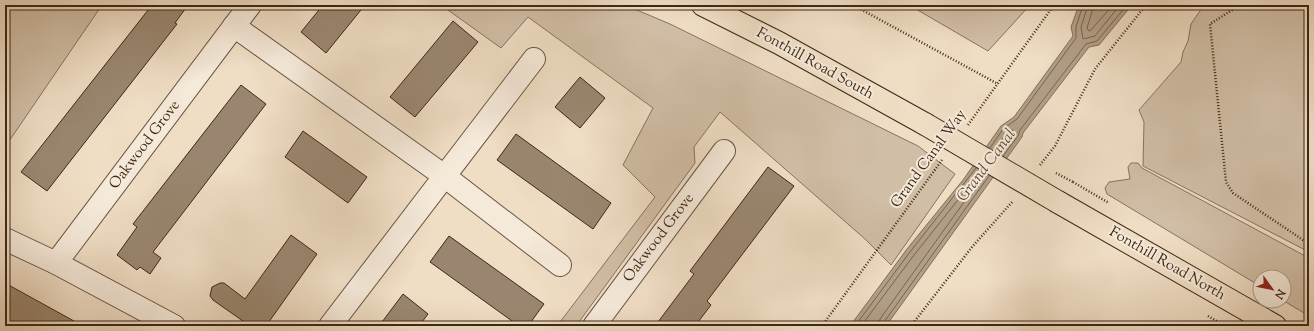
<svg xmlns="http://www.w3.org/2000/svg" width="1314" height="331" viewBox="0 0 1314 331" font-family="'Sorts Mill Goudy',serif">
	<rect width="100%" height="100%" fill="#efddc4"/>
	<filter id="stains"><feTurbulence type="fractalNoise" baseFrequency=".005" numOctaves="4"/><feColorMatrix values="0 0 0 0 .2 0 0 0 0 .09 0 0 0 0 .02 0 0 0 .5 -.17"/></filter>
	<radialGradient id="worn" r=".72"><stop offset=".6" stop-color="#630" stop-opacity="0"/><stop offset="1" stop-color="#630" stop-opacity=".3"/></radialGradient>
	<!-- green -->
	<g fill="#d1bea6" stroke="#87735e">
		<polygon points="5,5 102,5 5,147"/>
		<polygon points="441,5 625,5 670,24 918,146 955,174 891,265 865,239 720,112 694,147 695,163 576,326 557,326 655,197 623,165 653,108 528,17 501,48"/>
		<polygon points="909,5 1030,5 988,51"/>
		<polygon points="1204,5 1309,5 1309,252 1143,166 1144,122 1139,110 1181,62 1183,52 1188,41 1191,24"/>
		<polygon points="1131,163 1138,163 1142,168 1309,258 1309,316 1284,301 1284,277 1260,277 1260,286 1107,194 1105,188 1109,182 1130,179 1128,167"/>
	</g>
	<!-- water -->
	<polygon fill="#b29f88" stroke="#836f5a" points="1079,5 1132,5 1099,45 1089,47 1023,133 1022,137 886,326 850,326 907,249 963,180 1001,126 1014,117 1073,36 1071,27"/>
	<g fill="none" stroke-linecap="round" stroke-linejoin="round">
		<!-- shore -->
		<g stroke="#78644e" stroke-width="1">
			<polyline points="1088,5 1081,27 1083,39 1095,36 1120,5"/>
			<polyline points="1094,5 1087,28 1089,31 1091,30 1113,5"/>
			<polyline points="990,148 1003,129 1017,119 1076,38 1076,27 1083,5"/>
			<polyline points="994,151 1007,133 1013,130 1014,134 999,154"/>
			<polyline points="1003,156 1018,136 1020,130 1086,44 1097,41 1127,5"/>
			<polyline points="855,326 910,252 976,168"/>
			<polyline points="861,326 914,255 981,171"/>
			<polyline points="878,326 880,319 985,173"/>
			<polyline points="883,326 884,322 989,176"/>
		</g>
	</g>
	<!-- building -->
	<g fill="#9a8670" stroke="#3d2815">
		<polygon points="152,5 188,5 175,23 177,24 47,191 21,172"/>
		<polygon points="323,5 365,5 326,53 301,32"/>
		<polygon points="453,21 478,42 415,117 390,97"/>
		<polygon points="580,77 605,98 580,128 555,107"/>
		<polygon points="241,85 266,104 153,252 161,258 150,274 140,267 137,270 117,255 137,227 133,224"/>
		<polygon points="303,131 367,177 348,203 285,157"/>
		<polygon points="516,134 611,203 593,229 497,160"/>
		<polygon points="768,167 794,186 707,301 711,305 695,326 655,326 694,274 690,271"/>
		<polygon points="291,235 317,254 266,326 250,326 213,300 210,296 212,287 220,283 224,283 245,299"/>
		<polygon points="449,236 544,304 528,326 519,326 430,262"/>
		<polygon points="5,283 34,299 83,326 5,326"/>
		<polygon points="403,294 428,314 419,326 379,326"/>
	</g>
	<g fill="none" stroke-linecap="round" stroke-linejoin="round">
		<!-- minor casing -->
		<g stroke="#6a5541" stroke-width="24">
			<g id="minor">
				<polyline points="234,26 443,175 560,265"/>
				<polyline points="5,239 56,263 174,326"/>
				<polyline points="56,263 250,5"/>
				<polyline points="330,326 534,59"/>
				<polyline points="594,326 724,151"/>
			</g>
		</g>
		<!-- major casing -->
		<g stroke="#3d2815" stroke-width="24">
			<g id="major">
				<polyline points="703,5 779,43 925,124"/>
				<polyline points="1058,202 1275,326"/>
			</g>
		</g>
		<!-- path -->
		<g stroke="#3d2815" stroke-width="2.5" stroke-dasharray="1 2" stroke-linecap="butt">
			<polyline points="853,5 998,84"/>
			<polyline points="1240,5 1210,24 1226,182 1233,193 1309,244"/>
			<path d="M1309 95C1303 106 1305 120 1309 132"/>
			<polyline points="968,125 1054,5"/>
			<polyline points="1040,165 1055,146 1095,69 1146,5"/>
			<polyline points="1073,182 1109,203"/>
			<polyline points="1208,316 1225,326"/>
			<polyline points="1297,323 1303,326"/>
			<polyline points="822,326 942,160"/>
			<polyline points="911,326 972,247 1013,201"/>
		</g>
		<!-- minor -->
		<use href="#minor" stroke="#f5e9d9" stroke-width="22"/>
		<!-- major -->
		<use href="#major" stroke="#efddc4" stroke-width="22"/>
		<!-- major-bridge casing -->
		<g stroke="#3d2815" stroke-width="24" stroke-linecap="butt">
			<polyline id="major-bridge" points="925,124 1058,202"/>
		</g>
		<!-- path-bridge -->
		<polyline stroke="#3d2815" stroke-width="2.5" stroke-dasharray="1 2" stroke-linecap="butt" points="1056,173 1073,182"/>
		<!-- major-bridge -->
		<use href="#major-bridge" stroke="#efddc4" stroke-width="22"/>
	</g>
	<g text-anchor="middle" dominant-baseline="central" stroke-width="4" stroke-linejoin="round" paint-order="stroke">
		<!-- street labels -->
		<g font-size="15" fill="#3d2815" stroke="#f5e9d9">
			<text transform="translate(815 64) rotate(29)">Fonthill Road South</text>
			<text transform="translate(145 145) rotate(-53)">Oakwood Grove</text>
			<text transform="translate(929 159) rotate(-54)">Grand Canal Way</text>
			<text transform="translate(659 238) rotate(-53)">Oakwood Grove</text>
			<text transform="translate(1167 264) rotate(30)">Fonthill Road North</text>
		</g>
		<!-- water labels -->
		<g font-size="16" font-style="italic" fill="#604c38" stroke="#f5e9d9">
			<text transform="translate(987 166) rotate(-53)">Grand Canal</text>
		</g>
	</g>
	<!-- margin -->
	<rect width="1314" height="331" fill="none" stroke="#efddc4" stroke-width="20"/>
	<rect x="6" y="6" width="1302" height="319" fill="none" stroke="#3d2815" stroke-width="2"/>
	<rect x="10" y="10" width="1294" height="311" fill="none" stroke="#3d2815"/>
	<!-- north arrow -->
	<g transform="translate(1272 289) rotate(123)"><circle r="19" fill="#f5e9d9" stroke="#ab9c8b"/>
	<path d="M0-3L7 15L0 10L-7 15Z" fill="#8f2418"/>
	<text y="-6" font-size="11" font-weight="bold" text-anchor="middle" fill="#3d2815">N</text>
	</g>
	<rect width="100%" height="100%" filter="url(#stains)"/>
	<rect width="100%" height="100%" fill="url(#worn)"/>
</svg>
